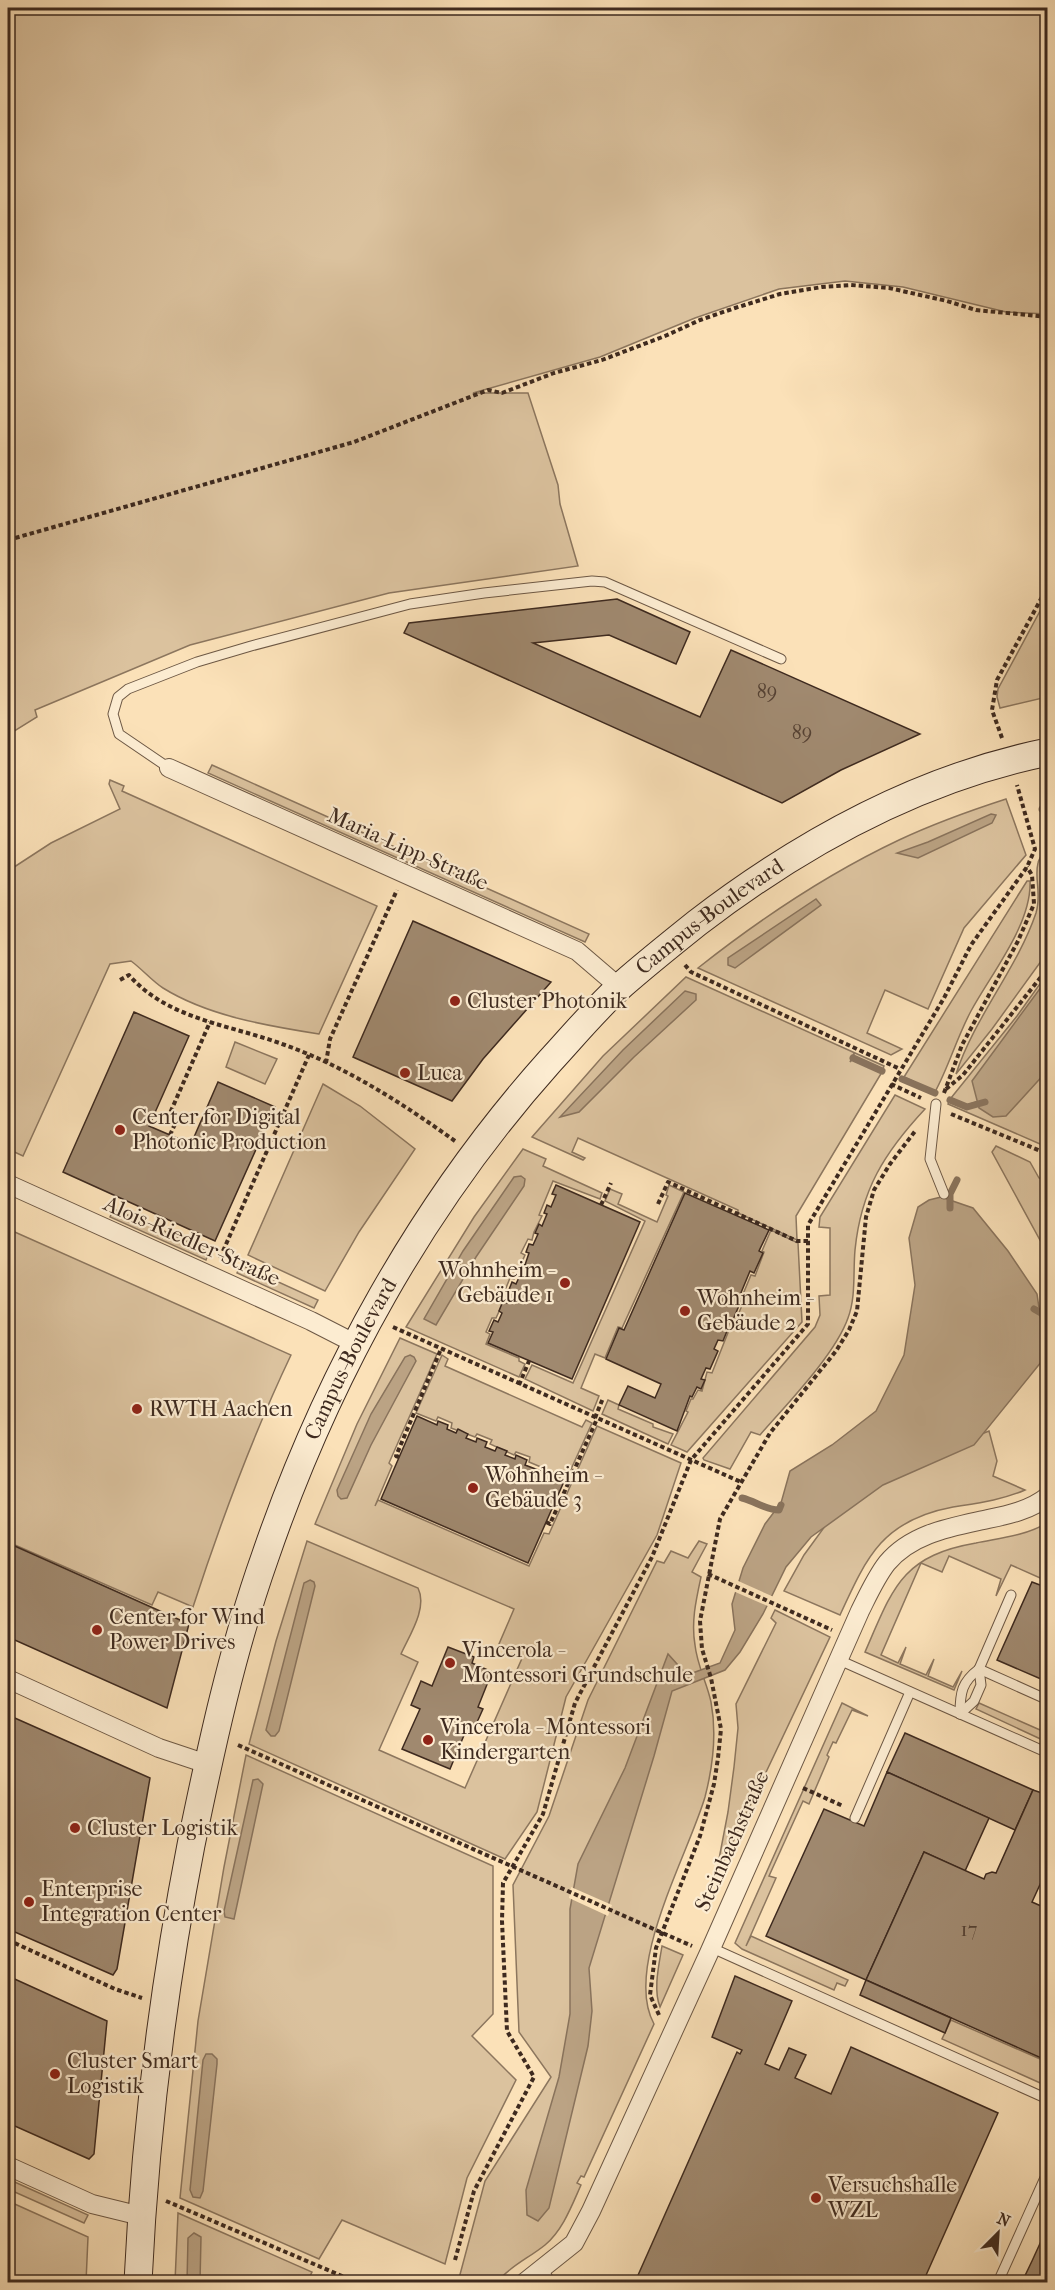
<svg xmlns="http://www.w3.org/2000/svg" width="1055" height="2290" viewBox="0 0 1055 2290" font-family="'IM FELL French Canon',serif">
	<rect width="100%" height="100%" fill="#fbe1b8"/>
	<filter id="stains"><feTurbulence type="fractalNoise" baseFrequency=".00333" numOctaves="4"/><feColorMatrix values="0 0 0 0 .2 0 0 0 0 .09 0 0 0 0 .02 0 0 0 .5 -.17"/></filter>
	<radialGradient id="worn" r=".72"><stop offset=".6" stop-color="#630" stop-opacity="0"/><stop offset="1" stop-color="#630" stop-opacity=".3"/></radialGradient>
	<!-- green -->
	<g fill="#dbc29e" stroke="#8c765e" stroke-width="1.5">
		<polygon points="8,8 1047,8 1047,314 1006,312 903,287 845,281 779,289 695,318 600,357 473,393 528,393 558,485 560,504 578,566 389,593 190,645 35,710 37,717 8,735"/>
		<polygon points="1047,598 1047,697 1000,708 997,697 998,689"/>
		<polygon points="212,765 589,934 585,942 208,773"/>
		<path d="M110 780 124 786 122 791 377 906 319 1034C268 1026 208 1016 163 988 152 981 142 969 131 961L110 964 23 1156 8 1149V871L51 843 120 809 109 784Z"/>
		<path d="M1006 799 1026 855 964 928 928 1009 885 990 867 1033 902 1049 891 1055 698 968C760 919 827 874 899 840 933 824 969 811 1006 799Z"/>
		<path d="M1047 847V953L992 1029 956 1074C975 1016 1017 969 1036 913 1042 893 1034 879 1038 863 1039 858 1044 852 1047 847Z"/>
		<path d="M1027 881H1030C1032 924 991 974 971 1011 957 1037 949 1066 935 1092L904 1077Z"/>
		<polygon points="1047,974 1047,1147 948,1104 949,1101 967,1109 977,1104 976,1102 967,1105 951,1098 1017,1016"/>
		<polygon points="686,977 884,1066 883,1069 854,1056 854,1053 850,1062 853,1059 882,1072 796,1216 797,1240 738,1213 738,1210 578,1138 572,1152 585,1158 583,1160 532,1137 603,1056"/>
		<polygon points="235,1042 277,1059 265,1084 226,1067"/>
		<polygon points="323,1084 360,1106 415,1149 359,1232 325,1291 248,1255"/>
		<path d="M895 1095 925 1109C884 1153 861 1190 855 1250 853 1272 856 1297 848 1318 835 1355 786 1405 760 1435L751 1432 730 1469 704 1460 703 1458 815 1327 820 1315 819 1296 830 1295V1228L819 1227 820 1217Z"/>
		<polygon points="996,1146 1030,1162 1039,1178 1047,1182 1047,1253 992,1152"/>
		<polygon points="523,1149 546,1159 543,1166 602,1193 600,1199 553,1181 539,1215 542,1216 534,1232 532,1240 528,1239 521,1253 525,1255 514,1279 510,1278 504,1293 507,1294 496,1318 492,1318 486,1332 490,1334 486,1344 519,1358 519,1361 525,1364 519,1377 406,1327 474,1217"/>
		<polygon points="669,1185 684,1192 622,1328 618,1327 605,1358 595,1354 581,1388 599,1396 593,1411 525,1379 532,1365 573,1383 645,1221 605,1201 610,1189 622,1194 618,1204 657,1222 668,1196 666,1195"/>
		<polygon points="114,1209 209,1251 206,1260 110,1217"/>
		<path d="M8 1229 291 1355C252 1437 221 1521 193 1607L158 1592 152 1605 8 1542Z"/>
		<polygon points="771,1230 798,1243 802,1322 687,1452 671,1445 688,1412 686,1411 691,1399 693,1399 698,1390 702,1391 707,1372 712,1373 729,1330 727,1329 730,1322 734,1324 744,1301 741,1299 751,1275 755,1276 764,1252 762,1251"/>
		<polygon points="241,1265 318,1300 314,1308 237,1273"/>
		<path d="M400 1338 437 1354 389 1463 392 1466 375 1506 378 1500 529 1566 544 1533 549 1534 597 1426 681 1463 657 1535 566 1697 537 1812 505 1859 249 1744 276 1641 307 1541 418 1588C428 1608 409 1636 401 1654L418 1662 379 1750 465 1788 523 1656 499 1644 514 1609 315 1524 357 1424Z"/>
		<polygon points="442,1355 448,1359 445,1366 582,1427 586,1420 592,1423 567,1478 529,1462 530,1457 516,1452 514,1455 490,1444 492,1440 477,1434 475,1437 451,1428 452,1423 438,1417 436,1421 416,1413"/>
		<polygon points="608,1400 619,1405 618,1409 653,1424 653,1427 673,1434 668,1444 602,1414"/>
		<path d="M989 1431 997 1461 993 1476 1025 1490C1002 1500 978 1503 953 1507 883 1520 867 1556 840 1615L784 1591 804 1555 828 1522 852 1495 931 1454Z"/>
		<path d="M1047 1523V1581L1011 1565 996 1596 1001 1579 949 1556 942 1572 921 1563 881 1655 898 1663 906 1647 900 1664 926 1675 934 1659 928 1676 953 1687 962 1671 954 1690 865 1652C893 1588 901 1556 976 1543 1000 1538 1025 1536 1047 1523Z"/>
		<path d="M699 1541 707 1544 692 1572 701 1577C696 1600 691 1622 695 1645 697 1665 707 1683 711 1702 717 1734 713 1766 705 1797 688 1855 623 1968 654 2024L584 2177 581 2176 577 2183 581 2185C572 2205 563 2230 545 2245 529 2258 510 2266 497 2282H458L485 2181 551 2077 519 2032 513 1885 549 1816 588 1700 657 1561 664 1563 671 1551 688 1558Z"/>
		<polygon points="775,1610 830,1637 715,1880 728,1812 734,1767 738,1728 736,1704 776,1623 771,1618"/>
		<polygon points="842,1703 868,1716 852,1710 836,1743 833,1742 827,1755 829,1757 809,1804 803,1801 769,1876 776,1878 746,1946 751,1936 848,1980 845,1986 837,1983 834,1990 742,1949 735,1943"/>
		<polygon points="979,1703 1047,1733 1047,1742 976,1709"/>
		<polygon points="246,1755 493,1866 493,2014 472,2036 516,2080 467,2178 445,2264 342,2220 319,2259 180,2198 198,2021 224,1867"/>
		<path d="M662 1946 683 1955 660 2007C653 1989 659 1965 662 1946Z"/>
		<polygon points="951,2020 1047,2062 1047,2086 942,2039"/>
		<polygon points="8,2179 88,2215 84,2223 8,2189"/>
		<polygon points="8,2201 88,2237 86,2282 8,2282"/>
		<polygon points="178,2213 312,2272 307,2282 175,2282"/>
	</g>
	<!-- water -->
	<g fill="#bba384" stroke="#89735c" stroke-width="1.5">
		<polygon points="991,814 996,815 992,823 918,858 897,853 928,842"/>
		<polygon points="816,899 821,905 735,968 728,965 728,958"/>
		<polygon points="1047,979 1047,1071 1006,1116 993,1117 979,1108 972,1081"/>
		<polygon points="685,991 696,994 696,1000 634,1057 579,1112 560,1117 623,1050"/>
		<polygon points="521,1176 525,1179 524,1186 476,1257 436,1325 424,1319 463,1251 514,1177"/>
		<polygon points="941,1197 973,1208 1008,1251 1037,1294 1046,1356 974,1445 883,1485 811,1537 786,1567 763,1614 740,1652 725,1670 672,1691 654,1756 589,1968 592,2011 588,2046 549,2208 538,2221 527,2215 526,2190 559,2077 570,2014 570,1909 578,1864 625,1768 668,1654 687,1675 720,1663 735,1630 732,1604 743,1568 765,1524 781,1503 790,1471 832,1445 876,1411 904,1355 915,1285 909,1238 918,1207 929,1200"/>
		<polygon points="410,1355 414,1357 416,1361 371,1445 347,1498 341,1499 338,1496 337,1490 371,1414 405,1357"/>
		<polygon points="310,1580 314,1582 315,1586 279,1731 275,1736 271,1736 266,1730 304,1583"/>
		<polygon points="258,1779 263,1784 234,1919 225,1917 224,1911 253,1780"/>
		<polygon points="206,2054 212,2054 217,2059 217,2064 203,2191 200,2198 193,2197 190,2190 203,2060"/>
		<polygon points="194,2233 201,2237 200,2282 187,2282 188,2238"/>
	</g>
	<!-- pier -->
	<g fill="#fbe1b8">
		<polygon points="736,1580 774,1597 770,1607 733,1591"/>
		<polygon points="571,1887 612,1905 608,1916 569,1898"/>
	</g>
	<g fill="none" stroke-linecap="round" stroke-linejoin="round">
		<!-- stream -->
		<g stroke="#89735c" stroke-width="7">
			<polyline points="1042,809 1048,810"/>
			<polyline points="853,1058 882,1071"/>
			<polyline points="902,1079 935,1093"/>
			<polyline points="950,1100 967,1107 985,1102"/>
			<polyline points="950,1208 950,1194 957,1180"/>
			<polyline points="1034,1309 1048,1317"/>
			<path d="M742 1498C755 1501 766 1510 779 1510L781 1505"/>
		</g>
	</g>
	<!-- building -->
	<g fill="#a0896f" stroke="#3e2a1f" stroke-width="1.5">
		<polygon points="617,599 690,632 676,664 609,635 533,643 700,717 731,650 920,734 841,770 782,803 404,633 409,623"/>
		<polygon points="413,921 551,982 483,1059 452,1101 353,1057"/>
		<polygon points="134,1012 189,1036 149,1126 191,1144 218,1082 275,1107 215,1241 63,1172"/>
		<polygon points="556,1185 640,1222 572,1379 488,1343 493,1332 489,1331 494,1320 498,1322 502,1313 499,1311 503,1301 507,1303 511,1293 508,1292 512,1282 516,1284 521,1273 518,1271 521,1263 525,1265 529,1253 526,1252 529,1244 533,1245 538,1234 535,1233 539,1224 542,1226 547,1214 544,1213 547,1205 551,1207 556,1195 552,1194"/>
		<polygon points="685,1193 769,1230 759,1251 763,1253 754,1273 750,1271 738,1300 741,1301 732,1322 728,1320 724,1329 727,1331 723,1341 718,1340 714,1349 718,1351 710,1369 706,1368 701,1379 705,1380 701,1389 697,1387 692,1397 690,1396 677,1431 619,1405 628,1386 655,1398 661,1384 606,1359 619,1328 624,1330"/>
		<polygon points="417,1416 437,1425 438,1421 448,1425 447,1429 456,1433 458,1429 468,1434 466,1438 476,1442 477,1438 487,1442 485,1447 495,1451 497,1447 507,1451 505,1455 515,1459 516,1455 527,1460 525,1465 554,1476 556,1473 566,1477 528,1563 381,1499"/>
		<polygon points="8,1543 189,1624 167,1708 8,1637"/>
		<polygon points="1032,1582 1048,1588 1048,1682 997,1660"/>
		<polygon points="448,1647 474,1657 472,1663 492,1672 478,1707 483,1709 473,1731 467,1728 450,1769 402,1749 420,1709 411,1705 421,1681 432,1686"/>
		<polygon points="8,1715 150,1778 117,1969 113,1975 8,1929"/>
		<polygon points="905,1733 1033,1790 1015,1830 887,1772"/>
		<polygon points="887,1772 989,1818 965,1871 924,1852 866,1980 766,1936 824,1809 864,1826"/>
		<polygon points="1033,1790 1048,1795 1048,1867 1032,1902 1048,1909 1048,2061 866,1980 924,1852 984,1879 986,1874 992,1872 996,1873"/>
		<polygon points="8,1976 107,2021 94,2154 89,2159 8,2123"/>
		<polygon points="735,1976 792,2001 765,2064 779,2070 789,2048 806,2055 795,2078 831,2094 851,2047 998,2113 923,2282 635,2282 737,2052 740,2054 742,2050 712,2037"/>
		<polygon points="866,1980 951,2018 945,2033 860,1995"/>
		<polygon points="1048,2226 1048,2282 1022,2282 1032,2261"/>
	</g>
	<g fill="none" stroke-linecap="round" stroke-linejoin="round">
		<!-- lane casing -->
		<g stroke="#6d5845" stroke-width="11">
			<g id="lane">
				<polyline points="169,768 119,734 113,714 118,697 128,689 197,662 251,646 410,604 484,593 592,581 605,582 781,659"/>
				<polyline points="936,1104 930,1159 944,1194"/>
				<polyline points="839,1660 1048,1753"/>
				<polyline points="979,1669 1048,1700"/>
				<polyline points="960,1714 974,1701 981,1685 979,1669 1011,1595"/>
				<path d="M960 1714C960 1692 962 1682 979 1669"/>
				<polyline points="855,1818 910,1692"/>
				<polyline points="712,1948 1043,2097 1048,2102"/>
				<polyline points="543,2268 550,2282"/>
				<polyline points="998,2282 1048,2171"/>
			</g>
		</g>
		<!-- street casing -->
		<g stroke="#6d5845" stroke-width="20">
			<g id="street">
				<polyline points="169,768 577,951 619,987"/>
				<polyline points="8,1184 311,1321 356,1344"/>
				<polyline points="8,1679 159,1748 207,1764"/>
				<polyline points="8,2166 92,2204 141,2216"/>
				<path d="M525 2282 574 2243 591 2211 709 1953 860 1611C868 1595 876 1577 887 1563 912 1533 952 1527 988 1519 1008 1515 1031 1510 1048 1496"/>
			</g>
		</g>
		<!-- secondary casing -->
		<g stroke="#3e2a1f" stroke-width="29">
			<g id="secondary">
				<path id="s1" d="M138 2282C145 2135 163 1989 191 1845 211 1748 232 1650 265 1557 327 1376 422 1204 550 1061 574 1035 597 1007 623 984 647 963 672 943 697 923 800 844 919 778 1048 752"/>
			</g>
		</g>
		<!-- path -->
		<g stroke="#3e2a1f" stroke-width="4" stroke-dasharray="4.5 3" stroke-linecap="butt">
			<polyline points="8,540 354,442 488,390 502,393 554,373 602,360 665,336 700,320 735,308 780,294 822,287 851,285 889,288 947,301 976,310 1048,317"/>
			<polyline points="1002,738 992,710 997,680 1048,586"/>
			<polyline points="685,965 691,972 900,1069"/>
			<path d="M120 980 129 975C168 1020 232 1025 285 1045 346 1067 402 1103 455 1141"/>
			<polyline points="326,1063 330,1039 397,890"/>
			<polyline points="891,1084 921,1098"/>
			<polyline points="946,1089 963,1075 1048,968"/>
			<polyline points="944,1093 962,1045 1018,941 1034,904 1032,875 1027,867"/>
			<polyline points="951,1114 1048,1154"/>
			<polyline points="170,1135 175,1124 167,1120 210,1022"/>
			<polyline points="658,1204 668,1182 797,1241 808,1241"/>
			<polyline points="601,1205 611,1183"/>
			<polyline points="220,1258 309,1055"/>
			<polyline points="393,1327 741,1482"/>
			<polyline points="519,1385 529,1361"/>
			<polyline points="595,1418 603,1398"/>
			<polyline points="399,1457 396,1456 441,1349"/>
			<polyline points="546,1522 550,1524 597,1419"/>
			<polyline points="708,1574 832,1630"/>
			<polyline points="238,1745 692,1946"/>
			<polyline points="803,1788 843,1806"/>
			<polyline points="8,1940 115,1989 142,1998"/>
			<polyline points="659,2015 650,1995 656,1948 700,1836 714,1784 718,1758 721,1729 711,1678 702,1649 700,1621 720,1519 770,1433 836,1351 849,1330 857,1311 866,1217 874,1190 890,1164 916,1130"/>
			<polyline points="166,2201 356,2282"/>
			<polyline points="455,2260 474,2191 534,2077 507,2031 502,1921 503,1883 543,1814 575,1703 652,1557 691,1460 808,1324 808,1225 944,998 971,945 1027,867 1035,849 1017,785"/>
		</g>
		<!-- lane -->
		<use href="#lane" stroke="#fcecd1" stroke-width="9"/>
		<!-- street -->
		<use href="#street" stroke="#fcecd1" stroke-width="18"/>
		<!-- secondary -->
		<use href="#secondary" stroke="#fcecd1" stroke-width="27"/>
	</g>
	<!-- markers -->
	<g fill="#8f2418" stroke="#fcecd1" stroke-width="2">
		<circle cx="455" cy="1001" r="6"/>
		<circle cx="405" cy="1073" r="6"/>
		<circle cx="120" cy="1130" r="6"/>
		<circle cx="565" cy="1283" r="6"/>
		<circle cx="685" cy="1311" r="6"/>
		<circle cx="137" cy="1409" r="6"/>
		<circle cx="473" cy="1488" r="6"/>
		<circle cx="97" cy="1630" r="6"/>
		<circle cx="450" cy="1663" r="6"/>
		<circle cx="428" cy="1740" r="6"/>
		<circle cx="75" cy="1828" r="6"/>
		<circle cx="29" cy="1902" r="6"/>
		<circle cx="55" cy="2074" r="6"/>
		<circle cx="816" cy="2198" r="6"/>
	</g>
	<g text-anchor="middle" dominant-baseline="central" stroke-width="4.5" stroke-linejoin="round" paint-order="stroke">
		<!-- number labels -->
		<g font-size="20" fill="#564233">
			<text x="767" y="691">89</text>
			<text x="802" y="732">89</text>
			<text x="969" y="1929">17</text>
		</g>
		<!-- street labels -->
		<g font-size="22" fill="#3e2a1f" stroke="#fcecd1">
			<text transform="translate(408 849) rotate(24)">Maria-Lipp-Straße</text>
			<text stroke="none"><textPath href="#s1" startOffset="1530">Campus-Boulevard</textPath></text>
			<text transform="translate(192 1241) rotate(24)">Alois-Riedler-Straße</text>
			<text stroke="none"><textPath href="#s1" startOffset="954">Campus-Boulevard</textPath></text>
			<text transform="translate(732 1841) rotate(-66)">Steinbachstraße</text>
		</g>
		<!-- poi labels -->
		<g font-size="22" fill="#3e2a1f" stroke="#fcecd1" text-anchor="start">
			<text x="467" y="1001">Cluster Photonik</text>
			<text x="417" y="1073">Luca</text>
			<text x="132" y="1117">Center for Digital<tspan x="132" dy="25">Photonic Production</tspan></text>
			<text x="553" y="1270" text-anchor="end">Wohnheim -<tspan x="553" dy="25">Gebäude 1</tspan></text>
			<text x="697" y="1298">Wohnheim -<tspan x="697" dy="25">Gebäude 2</tspan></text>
			<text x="149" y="1409">RWTH Aachen</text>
			<text x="485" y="1475">Wohnheim -<tspan x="485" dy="25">Gebäude 3</tspan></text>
			<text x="109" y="1617">Center for Wind<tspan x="109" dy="25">Power Drives</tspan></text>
			<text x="462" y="1650">Vincerola -<tspan x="462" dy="25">Montessori Grundschule</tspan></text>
			<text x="440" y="1727">Vincerola - Montessori<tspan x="440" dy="25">Kindergarten</tspan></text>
			<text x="87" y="1828">Cluster Logistik</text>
			<text x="41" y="1889">Enterprise<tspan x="41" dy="25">Integration Center</tspan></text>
			<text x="67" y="2061">Cluster Smart<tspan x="67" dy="25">Logistik</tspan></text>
			<text x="828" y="2185">Versuchshalle<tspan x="828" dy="25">WZL</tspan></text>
		</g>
	</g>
	<!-- margin -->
	<rect width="1055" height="2290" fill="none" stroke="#fbe1b8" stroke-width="30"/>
	<rect x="9" y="9" width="1037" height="2272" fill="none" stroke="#3e2a1f" stroke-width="3"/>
	<rect x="15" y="15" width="1025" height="2260" fill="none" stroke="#3e2a1f" stroke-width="1.5"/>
	<!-- north arrow -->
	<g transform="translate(998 2233) rotate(24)" stroke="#fcecd1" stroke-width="4.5" paint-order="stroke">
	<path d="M0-4.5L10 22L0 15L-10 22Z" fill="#3e2a1f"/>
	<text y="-9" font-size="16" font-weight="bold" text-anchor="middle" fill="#3e2a1f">N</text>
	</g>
	<rect width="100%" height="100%" filter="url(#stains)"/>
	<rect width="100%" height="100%" fill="url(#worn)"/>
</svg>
